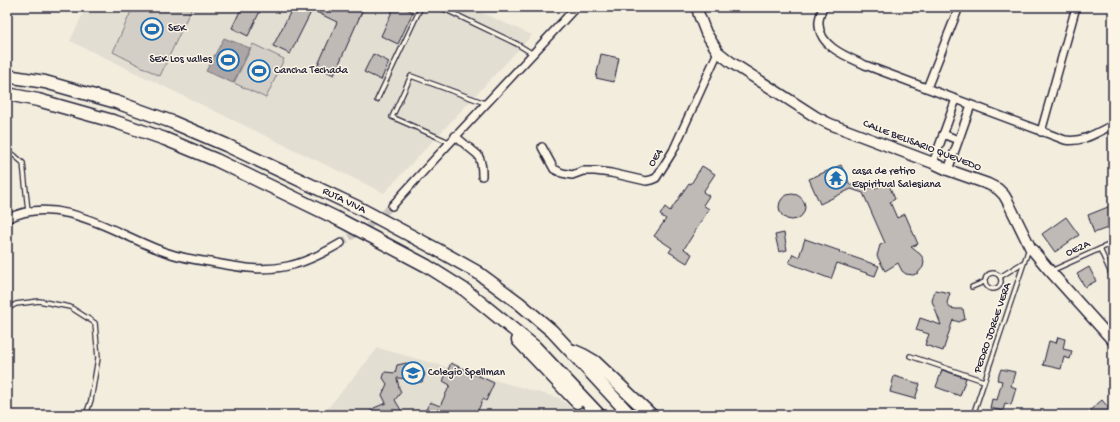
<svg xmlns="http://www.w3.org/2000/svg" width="1120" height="422" viewBox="0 0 1120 422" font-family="'Gochi Hand',sans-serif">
	<rect width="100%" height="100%" fill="#f3edde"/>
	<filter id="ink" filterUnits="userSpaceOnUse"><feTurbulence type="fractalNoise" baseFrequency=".025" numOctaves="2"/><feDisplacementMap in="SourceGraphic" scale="8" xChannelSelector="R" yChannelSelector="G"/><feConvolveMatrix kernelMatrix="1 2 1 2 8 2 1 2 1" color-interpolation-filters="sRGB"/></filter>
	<g filter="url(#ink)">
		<!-- built -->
		<g fill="#e3ded2">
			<polygon points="86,7 469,7 532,35 384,193 70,41"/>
			<polygon points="378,348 559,398 580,415 322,415"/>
		</g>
		<!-- green -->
		<g fill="#d4cfc6" stroke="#7b7880">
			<polygon points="133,7 192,7 160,76 113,52"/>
			<polygon points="253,44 284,59 266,98 234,83"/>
		</g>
		<!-- water -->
		<polygon fill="#aca7a6" stroke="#75727b" points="224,38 250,48 233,83 206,71"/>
		<!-- building -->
		<g fill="#bfbab6" stroke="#22223b">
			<polygon points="242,7 262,7 248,36 232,28"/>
			<polygon points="293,7 364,7 334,75 317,67 337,22 312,10 290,54 273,46"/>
			<polygon points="394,7 403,7 413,12 398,44 381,36"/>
			<polygon points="373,54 389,62 381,80 364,72"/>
			<polygon points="601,54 619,58 614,82 596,78"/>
			<polygon points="841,165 850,185 875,188 888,183 895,199 890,202 897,218 905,214 918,244 911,247 920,254 923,258 924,262 923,267 918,273 913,275 906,274 902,271 898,263 885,271 877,256 880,245 885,243 863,193 851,189 820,204 809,179"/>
			<polygon points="702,166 715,174 703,192 709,196 703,205 709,209 684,249 692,254 687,263 669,252 672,248 654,236 666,219 660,215 665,207 670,211 689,183 691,184"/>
			<circle cx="792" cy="207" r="13"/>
			<polygon points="1113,205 1113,226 1094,233 1088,215"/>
			<polygon points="1066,217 1079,235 1055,252 1042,234"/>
			<polygon points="784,233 787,250 779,252 775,235"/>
			<polygon points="805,239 840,251 839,252 879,266 875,276 837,263 831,279 789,263 793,254 799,257"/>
			<polygon points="1089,267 1096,281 1085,287 1077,274"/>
			<polygon points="935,290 950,293 947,303 950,308 956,309 963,309 965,319 959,322 953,320 943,351 925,345 929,334 916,330 920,318 941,325 932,301"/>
			<polygon points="1058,337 1065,339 1063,349 1072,351 1070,359 1064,357 1061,369 1043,365 1049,341 1056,343"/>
			<polygon points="407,363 412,372 422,370 425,374 422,382 413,382 412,379 397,378 399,388 401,392 395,400 404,415 366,415 374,408 386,403 382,395 387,384 383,378 385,372 395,373 397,365"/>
			<polygon points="451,363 494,383 486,401 483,399 476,415 423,415 430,402 440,406 450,385 443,381"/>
			<polygon points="1001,369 1015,372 1011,386 1016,388 1011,405 1005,403 1003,411 990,408 992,399 997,400 1002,381 997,380"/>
			<polygon points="942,370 966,378 960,396 936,387"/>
			<polygon points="894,376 920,384 915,399 890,392"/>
			<polygon points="1102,400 1113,413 1113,415 1091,415 1088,412"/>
		</g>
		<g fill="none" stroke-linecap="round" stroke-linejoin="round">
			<!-- street-tunnel -->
			<polyline stroke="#c9c4bd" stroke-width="7" stroke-dasharray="7 3.5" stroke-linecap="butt" points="341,243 368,226 392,206"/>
			<!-- lane casing -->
			<g stroke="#22223b" stroke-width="6">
				<g id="lane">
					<polyline points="440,7 517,44 533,54"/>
					<polyline points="377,100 421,7"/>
					<polyline points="449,142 392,117 411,76 485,103"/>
					<polyline points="7,153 14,155 23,163 28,211"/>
					<polyline points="1100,249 1113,278"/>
					<polyline points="1051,271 1113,243"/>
					<circle cx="993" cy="281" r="8"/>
					<polyline points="1000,277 1024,262"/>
					<polyline points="972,287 984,282"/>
					<polyline points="7,309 16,304 39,301 70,307 95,323 98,358 91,400 86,415"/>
					<polyline points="910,356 984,381"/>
					<polyline points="973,415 1029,248"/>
				</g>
			</g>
			<!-- street casing -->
			<g stroke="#22223b" stroke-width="10">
				<g id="street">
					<path d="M823 7C821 13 818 19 819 25 820 47 848 57 865 65L1065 140C1083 143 1097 132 1113 125"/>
					<polyline points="927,88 959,7"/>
					<polyline points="1041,132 1076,7"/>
					<polyline points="943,134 958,140"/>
					<path d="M455 136 478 155C482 162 482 169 482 176"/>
					<polyline points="542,147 554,169 562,173 572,175 583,171 595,171 611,173 646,181 651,180 656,178 673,151 718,52"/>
					<polyline points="933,163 956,99"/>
					<polyline points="948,170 971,105"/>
					<path d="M392 206C452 139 515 74 576 7"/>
					<path d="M7 219C58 192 117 235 165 252 179 257 195 260 210 262 236 267 262 272 288 266 307 262 324 253 341 243"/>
				</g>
			</g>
			<!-- secondary casing -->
			<g stroke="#22223b" stroke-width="13">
				<polyline id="secondary" points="697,7 699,15 706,33 718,52 732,63 816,117 830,124 933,163 948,170 988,184 998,189 1004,195 1008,202 1030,247 1050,271 1113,341"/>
			</g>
			<!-- highway casing -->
			<g stroke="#22223b" stroke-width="15">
				<g id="highway">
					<polyline points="7,76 45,82 116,102 172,122 226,145 357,207 436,249 477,272 519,303 552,331 630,415"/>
					<polyline points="7,94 38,100 116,122 165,139 216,160 340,220 427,266 465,290 535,347 599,415"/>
					<polyline points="518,340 577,402"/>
					<polyline points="574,351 583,355 595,362 651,415"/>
				</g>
			</g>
			<!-- lane -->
			<use href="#lane" stroke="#fcf5e5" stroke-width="3.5"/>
			<!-- street -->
			<use href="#street" stroke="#fcf5e5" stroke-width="7"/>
			<!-- secondary -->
			<use href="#secondary" stroke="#fcf5e5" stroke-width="10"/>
			<!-- highway -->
			<use href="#highway" stroke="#fcf5e5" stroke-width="12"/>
		</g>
	</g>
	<!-- icons -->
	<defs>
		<g id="stadium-ring" transform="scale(1.15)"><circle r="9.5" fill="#fcf5e5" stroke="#1f6fb2" stroke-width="1.5"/><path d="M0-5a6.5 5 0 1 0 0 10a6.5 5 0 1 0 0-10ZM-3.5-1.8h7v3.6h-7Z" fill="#1f6fb2"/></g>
		<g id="temple-ring" transform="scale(1.15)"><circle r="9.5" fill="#fcf5e5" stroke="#1f6fb2" stroke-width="1.5"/><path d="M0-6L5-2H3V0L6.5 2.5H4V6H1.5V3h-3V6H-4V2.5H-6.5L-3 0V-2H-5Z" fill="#1f6fb2"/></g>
		<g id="school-ring" transform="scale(1.15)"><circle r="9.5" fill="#fcf5e5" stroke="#1f6fb2" stroke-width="1.5"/><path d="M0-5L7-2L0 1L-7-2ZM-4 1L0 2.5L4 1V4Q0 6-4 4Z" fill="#1f6fb2"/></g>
	</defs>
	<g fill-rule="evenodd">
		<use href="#stadium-ring" x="152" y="29"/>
		<use href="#stadium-ring" x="228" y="60"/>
		<use href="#stadium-ring" x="259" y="71"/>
		<use href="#temple-ring" x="836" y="178"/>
		<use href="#school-ring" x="413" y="373"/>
	</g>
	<g text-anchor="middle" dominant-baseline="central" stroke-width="3" stroke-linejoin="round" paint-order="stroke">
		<!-- poi labels -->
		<g font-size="11" fill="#22223b" stroke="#fcf5e5" text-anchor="start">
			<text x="168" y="29">SEK</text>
			<text x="212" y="60" text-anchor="end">SEK Los valles</text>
			<text x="274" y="71">Cancha Techada</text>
			<text x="852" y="172">casa de retiro<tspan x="852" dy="13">Espiritual Salesiana</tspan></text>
			<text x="428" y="373">Colegio Spellman</text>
		</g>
		<!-- street labels -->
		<g font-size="11" fill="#22223b" stroke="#fcf5e5">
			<text transform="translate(922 146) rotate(21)">CALLE BELISARIO QUEVEDO</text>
			<text transform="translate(656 158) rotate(-58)">OE4</text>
			<text transform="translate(344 201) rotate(26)">RUTA VIVA</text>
			<text transform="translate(1078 249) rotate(-24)">OE2A</text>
			<text transform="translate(993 328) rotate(-71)">PEDRO JORGE VERA</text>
		</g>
	</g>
	<!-- margin -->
	<rect width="1120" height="422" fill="none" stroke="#fcf5e5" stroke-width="24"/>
	<rect x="12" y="12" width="1096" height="398" fill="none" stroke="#22223b" stroke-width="1.5" filter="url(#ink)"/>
</svg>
